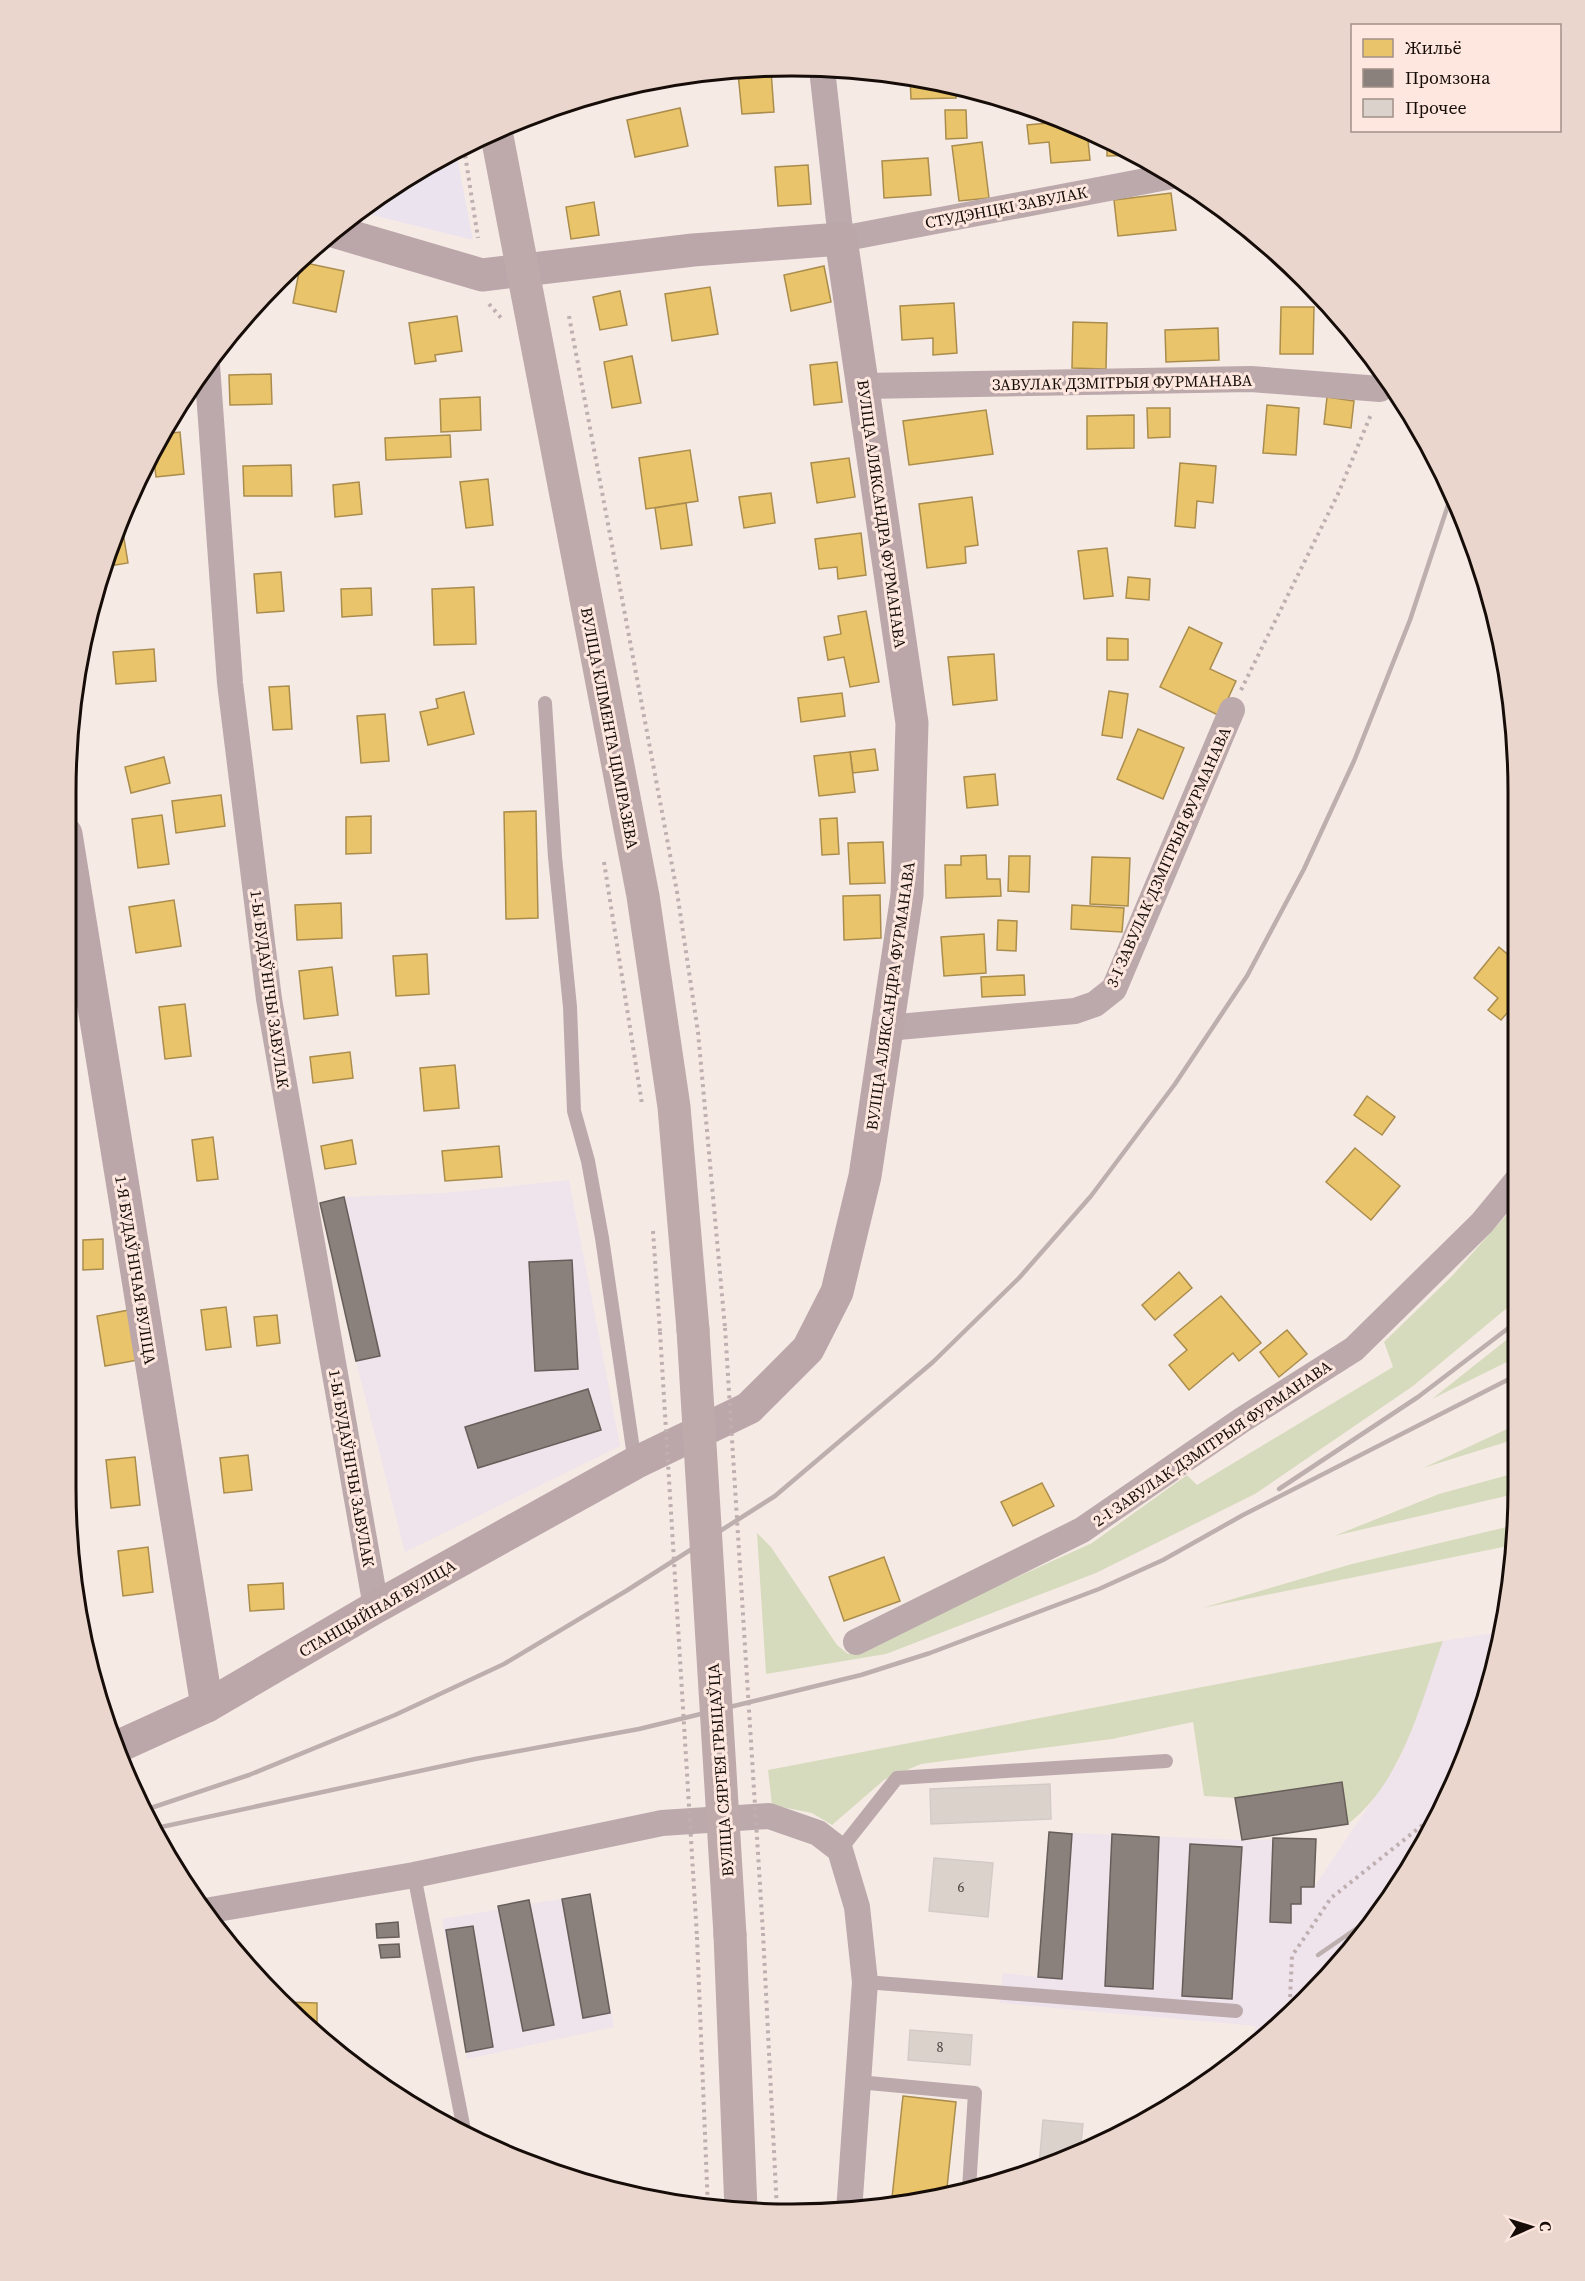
<svg xmlns="http://www.w3.org/2000/svg" width="1585" height="2281" viewBox="0 0 1585 2281" font-family="'Source Serif 4',serif">
	<rect width="100%" height="100%" fill="#f6eae5"/>
	<!-- industrial -->
	<g fill="#efe3ec">
		<polygon points="569,1180 620,1446 405,1552 356,1361 320,1203 344,1197 445,1193"/>
		<polygon points="1505,1631 1464,1767 1396,1892 1306,2002 1249,2049 1256,2026 1000,2003 1003,1973 1038,1977 1049,1832 1242,1840 1316,1839 1315,1886 1398,1762 1443,1641"/>
		<polygon points="590,1894 614,2027 467,2059 442,1919"/>
	</g>
	<!-- education -->
	<polygon fill="#ebe4ee" points="456,152 473,240 360,212 389,188"/>
	<!-- green -->
	<g fill="#d7dbbd">
		<polygon points="1519,1201 1519,1298 1413,1386 1255,1494 1096,1573 886,1654 766,1674 757,1533 771,1547 837,1645 848,1654 1092,1543 1187,1475 1197,1485 1393,1367 1384,1342 1452,1276"/>
		<polygon points="1519,1330 1519,1356 1432,1399"/>
		<polygon points="1519,1426 1519,1438 1423,1468 1507,1429"/>
		<polygon points="1519,1472 1519,1493 1334,1536 1439,1494"/>
		<polygon points="1515,1525 1513,1545 1202,1608 1352,1564"/>
		<path d="M1443 1641C1420 1704 1403 1781 1348 1824L1341 1782 1235 1798 1204 1796 1193 1722 1112 1739 921 1764 884 1780 832 1825 812 1813 772 1805 768 1770Z"/>
	</g>
	<!-- homes -->
	<g fill="#e9c46a" stroke="#aa8d4d" stroke-width="1.5">
		<polygon points="771,70 774,112 742,114 738,73"/>
		<polygon points="910,78 935,80 956,87 956,98 911,99"/>
		<polygon points="680,108 688,146 635,157 627,120"/>
		<polygon points="945,110 966,110 967,138 946,139"/>
		<polygon points="1070,121 1087,130 1090,160 1051,163 1049,142 1029,144 1027,125"/>
		<polygon points="1107,141 1133,155 1107,156"/>
		<polygon points="982,142 989,198 959,201 952,146"/>
		<polygon points="928,158 931,195 884,198 882,161"/>
		<polygon points="808,165 811,204 778,206 775,167"/>
		<polygon points="1171,193 1176,230 1118,236 1114,200"/>
		<polygon points="594,202 599,235 571,239 566,207"/>
		<polygon points="301,262 344,271 336,312 293,303"/>
		<polygon points="824,266 831,302 791,311 784,275"/>
		<polygon points="710,287 718,334 672,341 665,294"/>
		<polygon points="620,291 627,325 600,330 593,297"/>
		<polygon points="954,303 957,353 933,355 933,338 902,340 900,306"/>
		<polygon points="1281,307 1314,307 1313,354 1280,354"/>
		<polygon points="457,316 462,351 435,355 436,361 415,364 409,323"/>
		<polygon points="1073,322 1107,323 1106,369 1072,368"/>
		<polygon points="1218,328 1219,360 1166,362 1165,330"/>
		<polygon points="632,356 641,403 612,408 604,362"/>
		<polygon points="837,362 842,402 814,405 810,365"/>
		<polygon points="271,374 272,404 230,405 229,375"/>
		<polygon points="480,397 481,430 441,432 440,399"/>
		<polygon points="1327,397 1354,401 1351,428 1324,424"/>
		<polygon points="1267,405 1299,408 1296,455 1263,453"/>
		<polygon points="1147,408 1170,408 1170,437 1148,438"/>
		<polygon points="986,410 993,454 909,465 903,421"/>
		<polygon points="1134,415 1134,448 1087,449 1087,416"/>
		<polygon points="180,432 184,474 156,477 153,451 164,434"/>
		<polygon points="450,435 451,457 386,460 385,438"/>
		<polygon points="690,450 698,501 646,509 639,458"/>
		<polygon points="849,458 855,497 817,503 811,463"/>
		<polygon points="1180,463 1216,466 1213,503 1197,501 1195,528 1175,526"/>
		<polygon points="291,465 292,496 244,496 243,466"/>
		<polygon points="488,479 493,525 466,528 460,482"/>
		<polygon points="359,482 362,514 335,517 333,485"/>
		<polygon points="771,493 775,523 744,528 739,497"/>
		<polygon points="972,497 978,545 965,547 966,563 927,568 919,504"/>
		<polygon points="686,503 692,545 661,549 655,508"/>
		<polygon points="122,526 128,563 109,566"/>
		<polygon points="861,533 866,575 838,579 837,567 819,569 815,539"/>
		<polygon points="1107,548 1113,596 1084,599 1078,551"/>
		<polygon points="281,572 284,611 257,613 254,574"/>
		<polygon points="1128,577 1150,579 1149,600 1126,598"/>
		<polygon points="474,587 476,644 434,645 432,589"/>
		<polygon points="371,588 372,615 342,617 341,589"/>
		<polygon points="866,611 879,682 850,687 844,657 828,660 824,637 841,634 838,616"/>
		<polygon points="1189,627 1222,643 1210,669 1236,681 1220,716 1160,687"/>
		<polygon points="1107,638 1128,639 1128,660 1107,660"/>
		<polygon points="154,649 156,681 116,684 113,652"/>
		<polygon points="994,654 997,700 953,705 948,657"/>
		<polygon points="289,686 292,729 273,730 269,687"/>
		<polygon points="1109,691 1128,694 1122,738 1102,735"/>
		<polygon points="464,692 474,734 428,745 420,712 438,708 436,699"/>
		<polygon points="842,693 845,716 801,722 798,698"/>
		<polygon points="385,714 389,761 361,763 357,716"/>
		<polygon points="1138,729 1184,748 1163,799 1117,779"/>
		<polygon points="875,749 878,770 853,773 850,752"/>
		<polygon points="850,752 855,792 819,796 814,756"/>
		<polygon points="164,757 170,783 131,793 125,767"/>
		<polygon points="995,774 998,805 967,808 964,777"/>
		<polygon points="221,795 225,826 176,833 172,801"/>
		<polygon points="536,811 538,918 506,919 504,812"/>
		<polygon points="162,815 169,864 138,868 132,819"/>
		<polygon points="371,816 371,853 346,854 346,817"/>
		<polygon points="837,818 839,854 822,855 820,819"/>
		<polygon points="883,842 885,883 850,884 848,843"/>
		<polygon points="986,855 987,879 1000,879 1001,896 946,898 945,865 961,865 961,856"/>
		<polygon points="1009,856 1030,856 1029,892 1008,891"/>
		<polygon points="1092,857 1130,858 1128,906 1090,904"/>
		<polygon points="880,895 881,938 844,940 843,896"/>
		<polygon points="174,900 181,946 136,953 129,907"/>
		<polygon points="341,903 342,938 297,940 295,905"/>
		<polygon points="1072,905 1124,908 1122,932 1071,929"/>
		<polygon points="998,920 1017,921 1016,951 997,950"/>
		<polygon points="984,934 986,973 944,976 941,937"/>
		<polygon points="1499,947 1519,964 1519,1021 1508,1012 1501,1020 1488,1010 1498,998 1474,978"/>
		<polygon points="427,954 429,994 396,996 393,956"/>
		<polygon points="332,967 338,1015 304,1019 299,971"/>
		<polygon points="1024,975 1025,995 982,997 981,977"/>
		<polygon points="185,1004 191,1056 165,1059 159,1007"/>
		<polygon points="350,1052 353,1078 313,1083 310,1057"/>
		<polygon points="455,1065 459,1108 424,1111 420,1068"/>
		<polygon points="1367,1096 1395,1117 1382,1135 1354,1115"/>
		<polygon points="72,1101 75,1137 66,1138 66,1102"/>
		<polygon points="213,1137 218,1179 197,1181 192,1140"/>
		<polygon points="352,1140 356,1164 325,1169 321,1146"/>
		<polygon points="499,1146 502,1177 445,1181 442,1151"/>
		<polygon points="1355,1148 1400,1186 1371,1220 1326,1182"/>
		<polygon points="103,1239 103,1269 83,1270 83,1240"/>
		<polygon points="1179,1272 1192,1288 1155,1320 1142,1305"/>
		<polygon points="1221,1296 1261,1343 1239,1361 1233,1353 1189,1390 1169,1365 1187,1350 1174,1335"/>
		<polygon points="226,1307 231,1347 206,1350 201,1310"/>
		<polygon points="129,1310 138,1360 105,1366 97,1316"/>
		<polygon points="277,1315 280,1343 257,1346 254,1317"/>
		<polygon points="1287,1330 1307,1354 1279,1377 1260,1352"/>
		<polygon points="248,1455 252,1490 224,1493 220,1458"/>
		<polygon points="135,1457 140,1505 111,1508 106,1460"/>
		<polygon points="1042,1483 1054,1506 1013,1526 1001,1502"/>
		<polygon points="148,1547 153,1592 123,1596 118,1551"/>
		<polygon points="884,1557 900,1601 844,1621 829,1577"/>
		<polygon points="283,1583 284,1609 250,1611 248,1585"/>
		<polygon points="285,2002 317,2003 317,2037 314,2035"/>
		<polygon points="903,2096 956,2102 946,2197 891,2207"/>
		<polygon points="538,2166 564,2168 564,2173"/>
	</g>
	<!-- industry -->
	<g fill="#8a817c" stroke="#675e5a" stroke-width="1.5">
		<polygon points="344,1197 380,1356 356,1361 320,1203"/>
		<polygon points="572,1260 578,1369 535,1371 529,1262"/>
		<polygon points="588,1389 601,1430 478,1468 465,1427"/>
		<polygon points="1342,1782 1348,1824 1242,1840 1235,1798"/>
		<polygon points="1049,1832 1072,1834 1062,1979 1038,1977"/>
		<polygon points="1112,1834 1159,1837 1153,1989 1105,1986"/>
		<polygon points="1273,1838 1316,1839 1314,1887 1301,1887 1301,1904 1291,1904 1291,1923 1270,1922"/>
		<polygon points="1190,1844 1242,1847 1232,1999 1182,1996"/>
		<polygon points="590,1894 610,2013 583,2018 562,1899"/>
		<polygon points="529,1900 554,2025 523,2031 498,1906"/>
		<polygon points="398,1922 399,1937 377,1938 376,1924"/>
		<polygon points="473,1926 493,2047 466,2052 446,1930"/>
		<polygon points="399,1944 400,1957 381,1958 379,1945"/>
	</g>
	<!-- building -->
	<g fill="#dcd2cc" stroke="#d5cbc6" stroke-width="1.5">
		<polygon points="1050,1784 1051,1819 931,1824 930,1789"/>
		<polygon points="934,1858 993,1863 988,1917 929,1911"/>
		<polygon points="910,2030 972,2035 970,2065 908,2060"/>
		<polygon points="1043,2120 1083,2124 1080,2152 1039,2166"/>
	</g>
	<g fill="none" stroke-linecap="round" stroke-linejoin="round">
		<!-- path -->
		<g stroke="#bfafb0" stroke-width="4" stroke-dasharray="3 4.5" stroke-linecap="butt">
			<polyline points="464,148 478,238"/>
			<polyline points="489,304 502,319"/>
			<polyline points="569,316 677,892 698,1032 725,1328"/>
			<polyline points="1241,690 1338,494 1372,412"/>
			<polyline points="604,862 642,1104"/>
			<polyline points="653,1231 660,1332"/>
			<polyline points="763,1933 777,2211"/>
			<polyline points="697,1937 708,2209"/>
			<polyline points="1295,2011 1290,1999 1292,1956 1331,1898 1439,1812"/>
		</g>
		<!-- lane -->
		<g stroke="#bca9ac" stroke-width="14">
			<polyline points="545,703 555,857 570,1007 574,1111 588,1161 602,1238 635,1463"/>
			<polyline points="840,1850 897,1778 1166,1761"/>
			<polyline points="414,1875 465,2135"/>
			<polyline points="865,1982 1236,2011"/>
			<polyline points="858,2082 975,2093 969,2189"/>
		</g>
		<!-- street -->
		<g stroke="#bca9ac" stroke-width="26">
			<polyline points="822,69 841,239 1172,176"/>
			<polyline points="207,365 230,683 269,999 376,1607"/>
			<polyline points="864,386 1251,379 1380,389"/>
			<polyline points="887,1028 1075,1011 1095,1004 1114,989 1232,710"/>
			<polyline points="856,1642 1082,1530 1242,1420 1354,1349 1482,1223 1519,1178"/>
			<polyline points="205,1911 414,1875 662,1823 769,1816 818,1833 840,1850 857,1907 865,1982 849,2212"/>
		</g>
		<!-- secondary -->
		<g stroke="#bba6aa" stroke-width="33">
			<polyline points="66,834 207,1706"/>
			<polyline points="117,1747 207,1706 376,1607 635,1463 749,1408 808,1349 837,1292 865,1176 907,895 912,723 841,239 693,250 482,275 336,232"/>
		</g>
		<!-- primary -->
		<g stroke="#bea9ab" stroke-width="33">
			<polyline points="496,131 643,896 674,1107 693,1330"/>
			<polyline points="730,1935 741,2210"/>
		</g>
		<!-- rail -->
		<g stroke="#beafaf" stroke-width="4.5">
			<polyline points="1279,1489 1418,1397 1519,1320"/>
			<polyline points="142,1811 249,1775 395,1715 504,1664 626,1591 775,1496 933,1362 1019,1278 1091,1196 1175,1084 1247,976 1304,869 1354,761 1410,620 1452,493"/>
			<polyline points="152,1829 475,1759 639,1729 861,1675 930,1653 1099,1589 1163,1560 1243,1515 1519,1374"/>
			<polyline points="1318,1955 1379,1913"/>
		</g>
		<!-- path-bridge -->
		<g stroke="#bfafb0" stroke-width="4" stroke-dasharray="3 4.5" stroke-linecap="butt">
			<polyline points="725,1328 763,1933"/>
			<polyline points="660,1332 697,1937"/>
		</g>
		<!-- primary-bridge -->
		<polyline stroke="#bea9ab" stroke-width="33" points="693,1330 730,1935"/>
	</g>
	<g text-anchor="middle" dominant-baseline="central" stroke-width="6" stroke-linejoin="round" paint-order="stroke">
		<!-- number labels -->
		<g font-size="14" fill="#4a403c">
			<text x="961" y="1887">6</text>
			<text x="940" y="2047">8</text>
		</g>
		<!-- street labels -->
		<g font-size="16" fill="#160d09" stroke="#fde7de">
			<text transform="translate(1006 207) rotate(-11)">СТУДЭНЦКІ ЗАВУЛАК</text>
			<text transform="translate(1122 382) rotate(-1)">ЗАВУЛАК ДЗМІТРЫЯ ФУРМАНАВА</text>
			<text transform="translate(882 514) rotate(82)">ВУЛІЦА АЛЯКСАНДРА ФУРМАНАВА</text>
			<text transform="translate(610 728) rotate(79)">ВУЛІЦА КЛІМЕНТА ЦІМІРАЗЕВА</text>
			<text transform="translate(1168 857) rotate(-66)">3-І ЗАВУЛАК ДЗМІТРЫЯ ФУРМАНАВА</text>
			<text transform="translate(270 989) rotate(82)">1-Ы БУДАЎНІЧЫ ЗАВУЛАК</text>
			<text transform="translate(890 996) rotate(-82)">ВУЛІЦА АЛЯКСАНДРА ФУРМАНАВА</text>
			<text transform="translate(136 1270) rotate(81)">1-Я БУДАЎНІЧАЯ ВУЛІЦА</text>
			<text transform="translate(1212 1443) rotate(-34)">2-І ЗАВУЛАК ДЗМІТРЫЯ ФУРМАНАВА</text>
			<text transform="translate(352 1468) rotate(80)">1-Ы БУДАЎНІЧЫ ЗАВУЛАК</text>
			<text transform="translate(377 1608) rotate(-30)">СТАНЦЫЙНАЯ ВУЛІЦА</text>
			<text transform="translate(720 1770) rotate(-94)">ВУЛІЦА СЯРГЕЯ ГРЫЦАЎЦА</text>
		</g>
	</g>
	<!-- crop -->
	<path d="M0 0H1585V2281H0ZM792 76H792A716 716 0 0 1 1508 792V1488A716 716 0 0 1 792 2204H792A716 716 0 0 1 76 1488V792A716 716 0 0 1 792 76Z" fill="#ebd6cd" fill-rule="evenodd"/>
	<path fill="none" stroke="#160d09" stroke-width="3" d="M792 76H792A716 716 0 0 1 1508 792V1488A716 716 0 0 1 792 2204H792A716 716 0 0 1 76 1488V792A716 716 0 0 1 792 76Z"/>
	<!-- legend -->
	<rect x="1351" y="24" width="210" height="108" fill="#fde7de" stroke="#a19089" stroke-width="1.5"/>
	<rect x="1363" y="39" width="30" height="18" fill="#e9c46a" stroke="#a19089" stroke-width="1.5"/>
	<text x="1405" y="54" font-size="18" fill="#160d09">Жильё</text>
	<rect x="1363" y="69" width="30" height="18" fill="#8a817c" stroke="#a19089" stroke-width="1.5"/>
	<text x="1405" y="84" font-size="18" fill="#160d09">Промзона</text>
	<rect x="1363" y="99" width="30" height="18" fill="#dcd2cc" stroke="#a19089" stroke-width="1.5"/>
	<text x="1405" y="114" font-size="18" fill="#160d09">Прочее</text>
	<!-- north arrow -->
	<g transform="translate(1531 2227) rotate(87)" stroke="#fde7de" stroke-width="4.5" paint-order="stroke">
	<path d="M0-4.5L10 22L0 15L-10 22Z" fill="#160d09"/>
	<text y="-9" font-size="16" font-weight="bold" text-anchor="middle" fill="#160d09">С</text>
	</g>
</svg>
